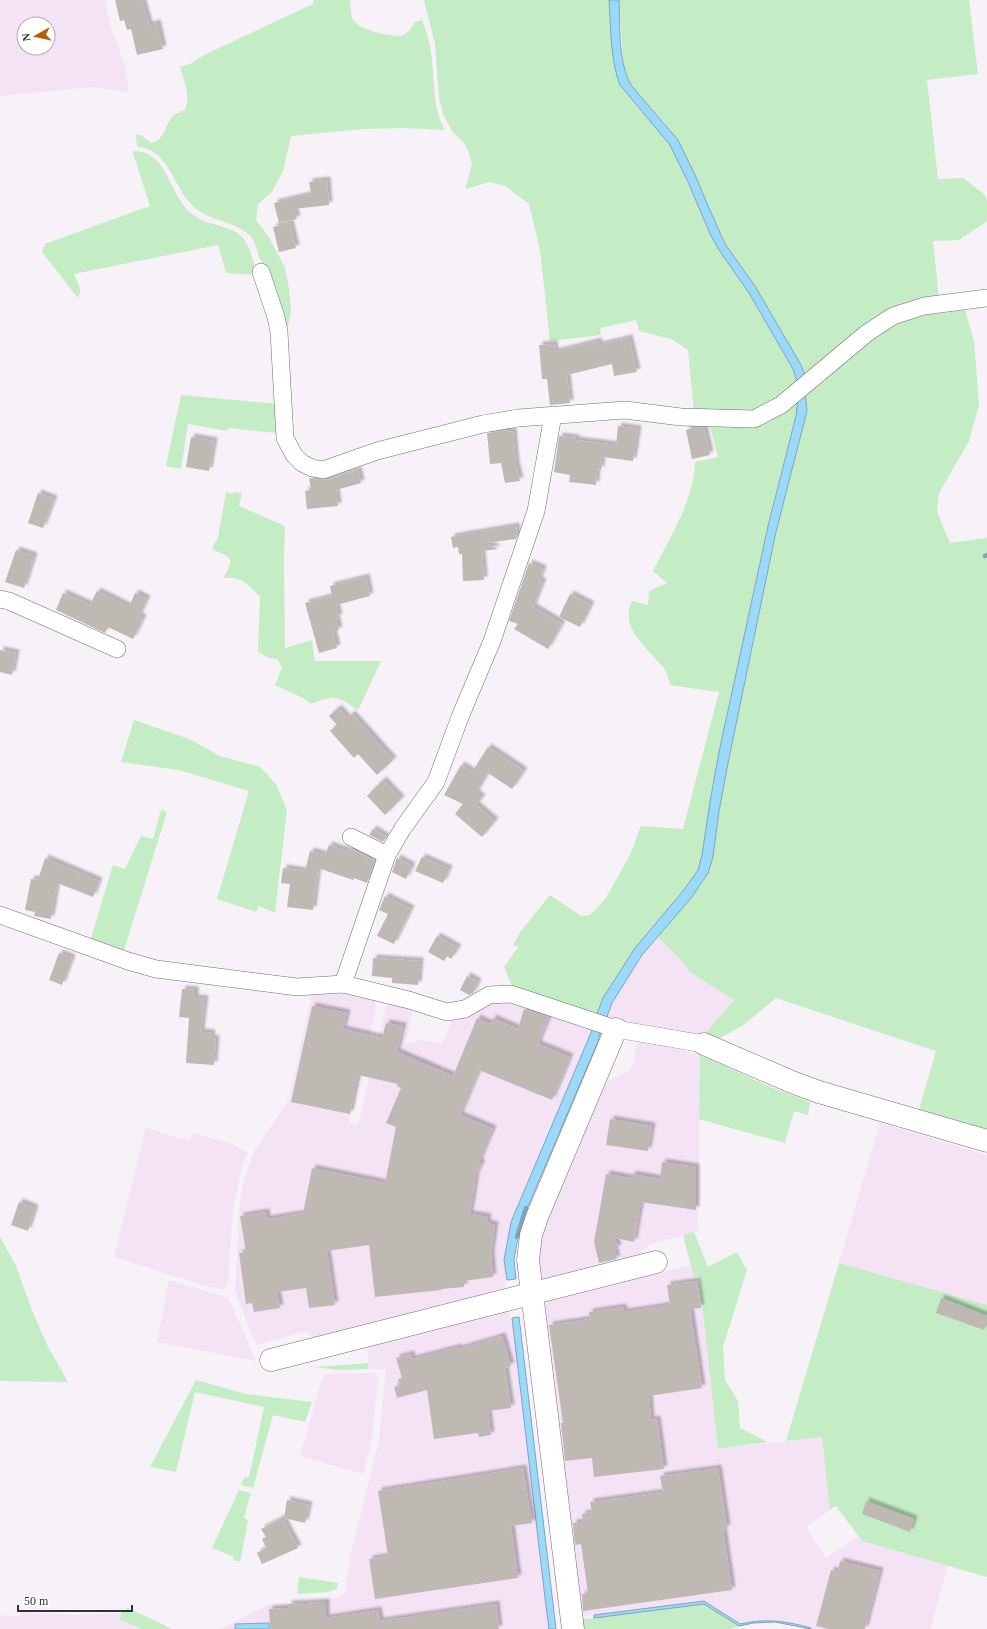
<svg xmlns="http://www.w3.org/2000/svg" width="987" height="1629" viewBox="0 0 987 1629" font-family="'Times New Roman',serif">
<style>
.industrial{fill:#f4e3f5;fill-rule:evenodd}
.green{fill:#c4ecc5}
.water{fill:#9cd8fa;stroke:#7ca6be}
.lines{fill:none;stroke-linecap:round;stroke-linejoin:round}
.stream{stroke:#7ca6be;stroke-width:4.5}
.building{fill:#bfb9b3;filter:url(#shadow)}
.street-casing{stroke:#716d72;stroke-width:18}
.secondary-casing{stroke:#716d72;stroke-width:23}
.street{stroke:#fff;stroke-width:17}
.secondary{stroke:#fff;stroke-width:22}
</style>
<defs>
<filter id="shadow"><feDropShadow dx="3.5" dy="-3.5" stdDeviation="1" flood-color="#0004"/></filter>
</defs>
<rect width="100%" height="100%" fill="#f7f1f8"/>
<g class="industrial">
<path d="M0,0H105L110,25L125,66L129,92L92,87L0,96ZM24,24H48V48H24Z"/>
<path d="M658,937L682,961L690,972L735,1000L704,1035L654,1030L607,1017L612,1003L642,955Z"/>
<path d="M343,989L374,1000L375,1003L376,1009L349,1122L358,1125L386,1007L389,1002L414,1005L405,1044L420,1040L442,1044L453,1017L506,999L593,1028L511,1222L504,1260L507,1280L505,1281L506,1290L316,1340L306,1331L256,1345L235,1291L240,1201L244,1180L254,1151L289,1100L312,993Z"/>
<path d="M642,1039L700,1055L698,1231L648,1245L640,1256L545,1281L536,1275L540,1235L603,1087L613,1078L628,1072L635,1062V1045Z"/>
<path d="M880,1123L987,1155V1305L839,1263Z"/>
<path d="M146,1128L190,1141L193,1133L231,1144L248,1152L242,1166L233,1210L228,1283L224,1289H218L203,1285L114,1257Z"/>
<path d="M691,1265L694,1277L699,1276L718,1449L822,1437L830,1510L806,1527L826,1558L858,1537L862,1541L948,1566L930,1629H811V1628L805,1626L773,1620L753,1621L740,1624L704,1601L577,1617L540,1311L547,1302Z"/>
<path d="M169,1280L228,1298L256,1360L255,1361L157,1342Z"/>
<path d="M509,1310L510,1318H512L549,1629H220L270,1604L322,1601L341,1597L345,1593L351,1552L379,1441L386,1369H367L369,1363L367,1348Z"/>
<path d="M375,1373L378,1376L372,1439L363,1474L300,1456L322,1379L325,1374Z"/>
<path d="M21,1612L79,1615L121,1613L120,1620L142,1629H0V1615L21,1617Z"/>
</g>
<g class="green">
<path d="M313,0H350C351,6 350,16 354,21C359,29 394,39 403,35C409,33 412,27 415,22L422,20C425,29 429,38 430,47C436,77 430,102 445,130L406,128L362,129L291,136L283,171L272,192L258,204L256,220L269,237L285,268L289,289L291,312L284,343L279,311L253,239C236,219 209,223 192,205C173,186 168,148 137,147L136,135H141L151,143C165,141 165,123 173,116C176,113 181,112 185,110C191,96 184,81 180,67L190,64L206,54L313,4Z"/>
<path d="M424,0H609L614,63L620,85L670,145L719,250L749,293L793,369L797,382L761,410L694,412L688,350L671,339L639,331L636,320L600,328L601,335L550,341L540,250L529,204L505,186L490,182L465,189L472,165L469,153L464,143L452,131L443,114L439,97L435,44Z"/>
<path d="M619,0H969L978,74L927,80L938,179L963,178L984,194L987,200V221L959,240L933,241L939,299L806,376L755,286L725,244L706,201L696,177L668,127L631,85L626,77L623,61Z"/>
<path d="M134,151C165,151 168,187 185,207C191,215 203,222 213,224C222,227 234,229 241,236C249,243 254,265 258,275L226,273L218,245L74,274C77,283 83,288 78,298L42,252L45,244L53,241L150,206L133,153Z"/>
<path d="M965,310L974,341L979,405L969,441L939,493L937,512L950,543L987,538V1134L918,1113L936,1051L776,998L742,1026L716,1040L704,1035L734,1000L690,972L682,961L658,937L700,886L708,873L713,857L719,811L728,763L775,536L807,411L805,390L886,327L924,315Z"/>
<path d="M181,395L279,404V427L276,433L228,428L227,431L188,424L181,469L166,466Z"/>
<path d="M798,398L796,416L768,526L719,752L710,802L702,855L698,870L683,891L635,948L603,998L597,1014L512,986L504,967L518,947L513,945L521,931L550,895L581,916L590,915L606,898L630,855L641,826L683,829L719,692L670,685C669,680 667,674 665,670C650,649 618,629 632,601L648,605L649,591L667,583L653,571C670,537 694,501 695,462L718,457L710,426L753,428Z"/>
<path d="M226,492L232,494L235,492L242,493L239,506L285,526L284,559L285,648L312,640L315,661H381L358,710C336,696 336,694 311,704L303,698L275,685L282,667L277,659L269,658L258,652L260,597C248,584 242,576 223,578C236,557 231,558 212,549L218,537Z"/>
<path d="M134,720L189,739L220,756L260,767L276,784L287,810L275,913L259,906L256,912L217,899L249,791L179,770L121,762Z"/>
<path d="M161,810L167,812L123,953L90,941L113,865L125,869L141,836L153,839Z"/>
<path d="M700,1055L773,1088L810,1102L808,1115L794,1111L785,1143L699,1119Z"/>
<path d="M694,1232L708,1267L737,1252L747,1270L723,1347L725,1380L738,1401L740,1428L768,1442L718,1449L699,1276L694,1277L683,1235Z"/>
<path d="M0,1237L16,1266L32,1310L48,1347L68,1382L0,1381Z"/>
<path d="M839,1263L987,1305V1577L862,1541L836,1506L830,1510L822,1437L786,1441Z"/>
<path d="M369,1363L367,1369L338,1370L315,1367Z"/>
<path d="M196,1380L246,1394L312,1402L305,1422L273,1415L253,1488L241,1485L244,1478L249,1477L264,1407L195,1392L176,1472L150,1467Z"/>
<path d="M239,1490L251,1493L244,1517L248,1521L240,1562L233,1560L234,1557L212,1548Z"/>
<path d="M299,1577L338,1583L337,1589L328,1592L297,1594Z"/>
<path d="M704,1604L739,1626L730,1629H579L577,1620Z"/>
<path d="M128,1608L172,1629H142L120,1620L121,1613Z"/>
</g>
<g class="water">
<path d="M609,0H619C620,26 618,62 631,85L678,140L696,177L706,201L725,244L755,286L801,365L805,375L797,382L793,369L749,293L719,250L711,236L688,182L670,145L620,85C610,59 611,28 609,0Z"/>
<path d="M805,392L807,411L775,536L728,763L719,811L713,857L708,873L692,897L642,955L612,1003L607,1017L597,1014L603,998L635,948L683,891L698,870L702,855L710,802L719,752L768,526L796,416L798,398Z"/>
<path d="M593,1028L601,1031L597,1044L520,1225L514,1260L516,1279L507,1280L504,1260L511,1222Z"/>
<path d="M519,1317L556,1629H549L546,1606L512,1318Z"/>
<path d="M704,1601L740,1624C767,1618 785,1621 811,1628V1629L775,1622L754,1623L739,1626L704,1604L594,1618V1615Z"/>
<path d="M269,1623V1629H235V1624Z"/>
</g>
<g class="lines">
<g class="stream">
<path d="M985,556L987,555"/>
<path d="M517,1237L526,1208"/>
</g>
</g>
<g class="building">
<path d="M115,0H142L149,25L157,23L163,49L137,55L131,29L127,30L124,20L120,21Z"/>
<path d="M327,180L329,205L294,209L297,219L279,223L274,203L311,194L309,182Z"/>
<path d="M290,223L296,248L279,252L273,227Z"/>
<path d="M629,338L637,372L614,376L612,364L567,375L570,403L550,405L547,379H542L539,345L554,344L555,352L598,341L599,345Z"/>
<path d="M618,426L638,429L633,461L602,457L601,470L597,469L596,485L569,482L570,475L554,472L559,436L576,438V440L616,445Z"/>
<path d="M696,427L704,428L710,455L692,459L686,430Z"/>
<path d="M509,430V432L513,431L516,465L520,481L505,483L501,463L490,464L487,433Z"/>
<path d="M191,437L214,441L209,471L186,467Z"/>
<path d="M358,470L361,483L336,490L338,506L307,509L305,491L311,490L309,478L326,480Z"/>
<path d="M38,493L54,499L43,528L28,523Z"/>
<path d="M516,526L517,536L516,539L485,543L498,549L482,551L484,580L463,581L462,554H459L458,547L453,548L451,537Z"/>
<path d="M16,550L34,556L24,588L5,582Z"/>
<path d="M529,563L543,569L539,580L543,582L533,607L562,624L548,649L514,629L518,624L509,621Z"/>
<path d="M366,577L370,596L336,605L339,617L336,618L339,630L333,632L337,648L319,653L305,603L332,596L330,586Z"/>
<path d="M97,591L129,607L135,593L147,599L139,616L143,618L133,639L108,627L105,633L56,610L63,593L90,605Z"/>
<path d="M570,594L591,605L580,627L559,617Z"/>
<path d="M0,650L16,653L12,675L0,672Z"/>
<path d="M338,708L347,718L352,714L393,760L377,775L358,754L354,758L330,731L337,725L329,716Z"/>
<path d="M488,747L524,771L512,789L488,773L476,793L482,798L476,805L495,821L482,837L455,814L463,804L444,795L461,765L472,772Z"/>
<path d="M383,780L401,799L385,815L367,796Z"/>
<path d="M373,829L386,837L383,842L369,835Z"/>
<path d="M329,845L349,852L350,849L375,860L367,883L354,878L353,880L318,868L313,910L287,907L290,884L281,883L283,868L305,871L310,851L325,855Z"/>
<path d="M422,857L449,869L443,883L415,871Z"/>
<path d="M45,858L99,881L93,897L57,883L51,919L34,916L35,912L25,910L31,879L38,880Z"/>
<path d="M397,858L412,866L406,879L392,872Z"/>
<path d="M385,896L411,909L394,944L377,936L388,914L379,910Z"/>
<path d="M437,936L458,948L451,959L447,956L444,961L428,952Z"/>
<path d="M59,953L72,958L62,985L49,980Z"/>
<path d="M373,958L420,961L418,985L392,983V978L372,976Z"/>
<path d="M467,976L478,982L473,993L469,995L460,990Z"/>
<path d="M182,989L195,990V998L205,999L201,1032L212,1033L211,1038L216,1039L214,1065L186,1063L189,1018L179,1017Z"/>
<path d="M312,1006L347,1013L343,1029L382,1038L386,1023L403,1026L397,1052L453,1076L477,1018L490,1024L493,1018L518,1029L524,1009L549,1017L538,1044L570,1057L552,1100L479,1070L460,1115L493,1129L479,1162L482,1163L476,1175L470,1214L488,1217L487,1223L495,1225L491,1254L493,1277L464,1281V1287L441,1289V1290L375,1297L369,1245L327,1251L335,1305L309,1308L306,1288L277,1292L280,1308L254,1312L252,1303L246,1304L239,1253L246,1252L240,1216L266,1212L267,1219L303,1213L312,1168L385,1183L396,1127L386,1123L401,1088L397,1086L398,1084L358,1075L350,1114L291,1102Z"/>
<path d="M610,1119L652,1126L648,1151L606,1145Z"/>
<path d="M662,1162L696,1167V1210L641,1202L634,1242L615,1238L618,1248L614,1249L617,1259L599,1263L594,1242L606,1174L631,1178L632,1174L660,1179Z"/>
<path d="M19,1202L35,1208L28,1231L11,1225Z"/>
<path d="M697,1281L701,1308L690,1309L702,1388L649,1396L651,1420L657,1419L664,1469L594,1477L592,1458L565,1461L561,1423H563L549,1325L590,1319L589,1312L623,1307L624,1312L670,1305L667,1285Z"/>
<path d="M941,1298L987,1316V1321L984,1330L936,1313Z"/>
<path d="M502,1336L511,1366L505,1368L511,1408L488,1411L491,1435L479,1437L478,1433L434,1439L427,1390L397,1398L394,1387L400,1385L398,1379L402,1378L396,1358L411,1354L412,1359L458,1347V1349Z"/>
<path d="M523,1468L532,1523L511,1526L518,1578L375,1599L369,1559L388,1556L378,1491Z"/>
<path d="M718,1468L727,1528L723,1529L732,1590L583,1611L582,1594L588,1593L581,1544L575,1545L573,1523L583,1522L582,1514L592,1512L590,1502L663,1492L660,1476Z"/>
<path d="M287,1500L309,1505L305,1523L284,1518Z"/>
<path d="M866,1501L914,1519L910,1532L862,1514Z"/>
<path d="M282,1518L298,1548L262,1564L257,1553L266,1548L262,1539L266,1537L261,1529Z"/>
<path d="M840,1561L880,1571L865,1629H829L816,1626L831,1570L838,1571Z"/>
<path d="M326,1602V1618L378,1610L380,1621L496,1604L499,1629H270L269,1609L289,1608L288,1604Z"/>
</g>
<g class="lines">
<defs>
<g id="street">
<path d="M261,272L276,317L279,332L285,438L294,455L302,463L312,468L323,470L377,451L483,424L518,418L625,410L681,417L754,419L781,405L867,333L893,316L924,306L987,298"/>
<path d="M0,599L9,601L117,649"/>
<path d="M351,837L387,855"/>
<path d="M0,915L128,961L156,969L297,987L343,984L409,1000L447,1012L465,1009L489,995L511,994L616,1029L704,1044"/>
<path d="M343,984L387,855L403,828L436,782L460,717L492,641L536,511L553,415"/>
</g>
<g id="secondary">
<path d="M704,1044L792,1082L819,1092L987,1141"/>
<path d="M271,1360L656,1262"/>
<path d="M573,1629L528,1260L531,1235L537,1217L616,1029"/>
</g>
</defs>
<use href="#street" class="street-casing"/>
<use href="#secondary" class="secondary-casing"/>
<use href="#street" class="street"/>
<use href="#secondary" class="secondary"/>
</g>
<g transform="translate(36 36) rotate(262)"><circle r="19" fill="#ffffff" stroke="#adacad"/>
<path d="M0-3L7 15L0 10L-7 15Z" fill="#b95d03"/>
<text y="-6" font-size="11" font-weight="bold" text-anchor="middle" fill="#323032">N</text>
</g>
<path d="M18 1605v6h114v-6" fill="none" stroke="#323032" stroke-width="2"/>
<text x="24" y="1605" font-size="12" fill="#323032" stroke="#ffffff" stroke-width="3" paint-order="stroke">50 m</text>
</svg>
